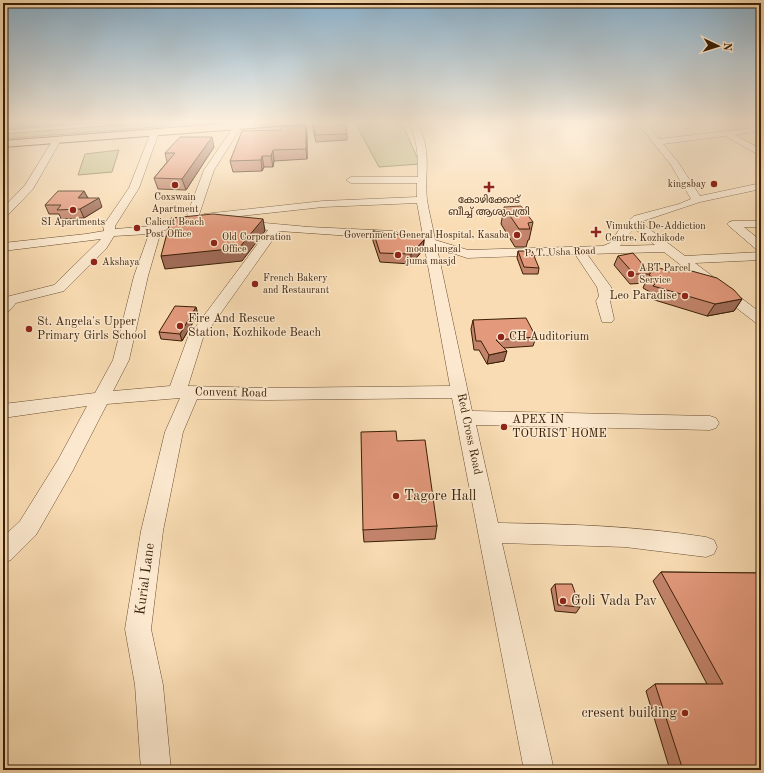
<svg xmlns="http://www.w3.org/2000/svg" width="764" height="773" viewBox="0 0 764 773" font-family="'Old Standard TT','Noto Sans Malayalam',serif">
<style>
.green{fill:#c3bf89;stroke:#7e6f48}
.water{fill:#a0b9b5;stroke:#777b6f}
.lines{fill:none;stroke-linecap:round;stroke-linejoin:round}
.minor-casing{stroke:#694e31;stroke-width:1}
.major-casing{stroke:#391f06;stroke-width:2}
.minor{fill:#fbe8ce;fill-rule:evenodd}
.major{fill:#f9dcb3;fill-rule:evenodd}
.wall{fill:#c3846b;stroke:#391f06}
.shaded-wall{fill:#9f6b57;stroke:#391f06}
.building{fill:#e3997c;stroke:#391f06}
.poi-dot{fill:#8f2418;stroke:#fbe8ce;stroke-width:1.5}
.labels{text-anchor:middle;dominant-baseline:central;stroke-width:3;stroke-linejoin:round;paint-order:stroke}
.far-poi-label{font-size:10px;fill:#391f06;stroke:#fbe8ce;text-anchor:start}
.far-street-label{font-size:10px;fill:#391f06;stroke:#fbe8ce}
.poi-label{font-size:12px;fill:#391f06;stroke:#fbe8ce;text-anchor:start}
.street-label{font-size:12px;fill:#391f06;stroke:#fbe8ce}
.near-poi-label{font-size:14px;fill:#391f06;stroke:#fbe8ce;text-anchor:start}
.near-street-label{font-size:14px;fill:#391f06;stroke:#fbe8ce}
</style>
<rect width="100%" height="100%" fill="#f9dcb3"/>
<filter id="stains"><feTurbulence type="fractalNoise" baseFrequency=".005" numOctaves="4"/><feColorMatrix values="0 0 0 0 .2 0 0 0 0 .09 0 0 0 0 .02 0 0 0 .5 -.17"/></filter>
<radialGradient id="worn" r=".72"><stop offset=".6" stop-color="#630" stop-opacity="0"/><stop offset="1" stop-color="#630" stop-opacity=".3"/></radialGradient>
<g class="green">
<path d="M167,121H230L3,139V134Z"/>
<path d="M354,121H401L420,164L379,167Z"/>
<path d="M119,150L112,172L78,175L85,154Z"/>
</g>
<path class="water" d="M3,121H116L3,130Z"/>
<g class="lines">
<defs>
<g id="minor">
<path d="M234,121H242V126L214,170L199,215L197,217H189L187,215L204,170L234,126Z"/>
<path d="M408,121H416C433,151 424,170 427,200C429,213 433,227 435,240L468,250L603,246L610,243L619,230L634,216L679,204L691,199L671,165L636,121H645L659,139L761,127V131L735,135L761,149V156L725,136L663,144L678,162L700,196L761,183V189L700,202L640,222L685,256L761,252V260L695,263L761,313V325L756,323L664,252L587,254L611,287L613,296L610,301L614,319L612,322H602L596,301L599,296L597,287L575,254L467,258L437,248L472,411L710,416L716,418L719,423L716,428L710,430L476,425L498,523C568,524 637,526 706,537L714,540L717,547L714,554L706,557L625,547L502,543L554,770H524L452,398L267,400L197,399L183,432L163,531L151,629L163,685L171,770H141L135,685L125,629L141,531L165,432L180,398L107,404L72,472L36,535L11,560L3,563V537L20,521L58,460L87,406L3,418V404L95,393L113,360L134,276L149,234L114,236L106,249L64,291L16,303L8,312L3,313V300L6,297L54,285L101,239L3,251V243L86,234L104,231L103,226L129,188L151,132L155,129L158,130L159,132L139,188L115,226V229L151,226L185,219L191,222L189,224L161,231L148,276L129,360L113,391L170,386L188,337L268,230L238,226L236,224L242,221L309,227L395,231L401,235L395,239L279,231L203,338L188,386L267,388L450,386L424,244L417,240L423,236L417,203L323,207L204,220L198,217L204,214L323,201L417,197V183H351L346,180L351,177H418C418,156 418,140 408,121ZM634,228L655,245L620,246Z"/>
<path d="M57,137L61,140L33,189L7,216L3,217V208L25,185L53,140Z"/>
<path d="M733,221H761V227H744L761,241V251L757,250L729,226L727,224L729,222Z"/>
</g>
<path id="major" d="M258,121H309L304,124L3,147V141Z"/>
</defs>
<use href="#minor" class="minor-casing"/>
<use href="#major" class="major-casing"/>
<use href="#minor" class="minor"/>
<use href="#major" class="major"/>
</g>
<g class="wall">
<path d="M312,121L347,134V140L316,142L313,128Z"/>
<path d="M306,126L307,136V159L274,161L273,167H264L262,171L233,172L230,161L281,130Z"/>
<path d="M214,147L186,190L158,189L154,178L167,162L165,153Z"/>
<path d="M84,191L88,198L102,207L84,218L61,219L59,214H49L45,205Z"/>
<path d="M504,207L533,222L529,240H528L526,247H515L501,224Z"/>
<path d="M373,231L424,240L423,250L411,264L380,262L373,241Z"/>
<path d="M518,251L539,268L538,274H523L517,258Z"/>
<path d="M618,256L651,273L742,299L734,311L707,316L648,298L650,292L643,288L645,283L630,284L614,265Z"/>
<path d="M198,314L182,341L161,339L159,332Z"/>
<path d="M473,320L536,337L533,346L504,348V361L487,364L479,350H474L471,329Z"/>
<path d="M397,441L437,526L435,539L364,542L363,530Z"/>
<path d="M661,572L761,573V770H670L646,691L655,684H707L653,581Z"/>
<path d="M555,584L580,607L576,613L555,611L551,589Z"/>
</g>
<g class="shaded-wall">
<path d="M306,126L307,136V159L306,149Z"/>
<path d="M212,137L214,147L186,190L182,179Z"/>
<path d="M273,150L274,161L273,167L271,156Z"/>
<path d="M262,156L264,167L262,171L261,160Z"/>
<path d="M84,191L88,199L78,198Z"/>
<path d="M99,198L102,207L84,218L80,209Z"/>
<path d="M263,219L265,231L242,261L165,269L161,256Z"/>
<path d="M424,240L423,250L411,264V254Z"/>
<path d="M742,299L734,311L707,316L715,304Z"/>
<path d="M196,307L198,314L182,341L180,334Z"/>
<path d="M507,351L504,361L487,364L489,355Z"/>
</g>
<g class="building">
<path d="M312,121H345L347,134L315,135Z"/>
<path d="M282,126H306V149L273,150L271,156H262L261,160L230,161L242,131L281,130Z"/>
<path d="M180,137H212L182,179L154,178L175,153H165Z"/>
<path d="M58,191H84L78,198H99L80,209L57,210L61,205H45Z"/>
<path d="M521,206L533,222L528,223L530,229H519L504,207Z"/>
<path d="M213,214L263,219L239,248L161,256L171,218Z"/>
<path d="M373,231L424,238V240L411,254L380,253Z"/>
<path d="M518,251H532L539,268L524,267Z"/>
<path d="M633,253L651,274H634L618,256Z"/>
<path d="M656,266L669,272L677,267L717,278L734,290L742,299L715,304L653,286L658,281L649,275Z"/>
<path d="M175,306L196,307L180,334L159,332Z"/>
<path d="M526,318L536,337L496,340L507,351L489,355L481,341H476L473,320Z"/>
<path d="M396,431L397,441L425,440L437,526L363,530L361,432Z"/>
<path d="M661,572L761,573V770H683L655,684H723Z"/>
<path d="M555,584H572L580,607L558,605Z"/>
</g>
<linearGradient id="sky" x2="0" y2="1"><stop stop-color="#8bb6d4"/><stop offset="0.53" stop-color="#fcefdd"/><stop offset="1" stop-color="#fcefdd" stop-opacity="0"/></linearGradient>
<rect width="764" height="230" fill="url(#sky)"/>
<g class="poi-dot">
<circle cx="714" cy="184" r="4"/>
<circle cx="175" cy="185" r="4"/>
<path d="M487 181h4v4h4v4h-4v4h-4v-4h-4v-4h4z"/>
<circle cx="73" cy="210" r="4"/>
<circle cx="137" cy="228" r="4"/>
<path d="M594 226h4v4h4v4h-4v4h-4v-4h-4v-4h4z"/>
<circle cx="517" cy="235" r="4"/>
<circle cx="214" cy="243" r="4"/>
<circle cx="398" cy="255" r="4"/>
<circle cx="94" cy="262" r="4"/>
<circle cx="631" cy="274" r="4"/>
<circle cx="255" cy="284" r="4"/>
<circle cx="685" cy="296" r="4"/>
<circle cx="180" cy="326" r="4"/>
<circle cx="29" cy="329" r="4"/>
<circle cx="501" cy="337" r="4"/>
<circle cx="504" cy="427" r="4"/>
<circle cx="396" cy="496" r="4"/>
<circle cx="563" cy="601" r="4"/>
<circle cx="685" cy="713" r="4"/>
</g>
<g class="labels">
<g class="far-poi-label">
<text x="706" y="184" text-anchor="end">kingsbay</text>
<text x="175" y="197" text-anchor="middle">Coxswain<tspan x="175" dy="12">Apartment</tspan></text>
<text x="489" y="200" text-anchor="middle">കോഴിക്കോട്<tspan x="489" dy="12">ബീച്ച് ആശുപത്രി</tspan></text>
<text x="73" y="222" text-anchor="middle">SI Apartments</text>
<text x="145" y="222">Calicut Beach<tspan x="145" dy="12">Post Office</tspan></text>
<text x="605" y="226">Vimukthi De-Addiction<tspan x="605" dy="12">Centre, Kozhikode</tspan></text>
<text x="509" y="235" text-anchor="end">Government General Hospital, Kasaba</text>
<text x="222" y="237">Old Corporation<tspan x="222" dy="12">Office</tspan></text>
<text x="406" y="249">moonalungal<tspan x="406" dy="12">juma masjd</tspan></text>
<text x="102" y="262">Akshaya</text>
<text x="639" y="268">ABT Parcel<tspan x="639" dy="12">Service</tspan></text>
<text x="263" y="278">French Bakery<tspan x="263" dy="12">and Restaurant</tspan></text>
</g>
<g class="far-street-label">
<text transform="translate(560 252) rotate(-2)">P. T. Usha Road</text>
</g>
<g class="poi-label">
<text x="677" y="296" text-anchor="end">Leo Paradise</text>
<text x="188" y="319">Fire And Rescue<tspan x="188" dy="14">Station, Kozhikode Beach</tspan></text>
<text x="37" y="322">St. Angela's Upper<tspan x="37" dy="14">Primary Girls School</tspan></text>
<text x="509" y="337">CH Auditorium</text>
<text x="512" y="420">APEX IN<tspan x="512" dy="14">TOURIST HOME</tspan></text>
</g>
<g class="street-label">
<text transform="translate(231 393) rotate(1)">Convent Road</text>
<text transform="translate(469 434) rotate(78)">Red Cross Road</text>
</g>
<g class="near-poi-label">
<text x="404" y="496">Tagore Hall</text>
<text x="571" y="601">Goli Vada Pav</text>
<text x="677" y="713" text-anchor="end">cresent building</text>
</g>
<g class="near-street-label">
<text transform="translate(145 579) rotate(-82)">Kurial Lane</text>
</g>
</g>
<rect width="764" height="773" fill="none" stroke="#f9dcb3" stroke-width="16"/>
<rect x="4" y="4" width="756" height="765" fill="none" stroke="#391f06" stroke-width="2"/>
<rect x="8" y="8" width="748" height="757" fill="none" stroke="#391f06"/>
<g transform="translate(718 46) rotate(94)" stroke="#fbe8ce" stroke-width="3" paint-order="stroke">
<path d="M0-3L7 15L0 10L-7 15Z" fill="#391f06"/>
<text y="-6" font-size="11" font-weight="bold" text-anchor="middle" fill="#391f06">N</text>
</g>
<rect width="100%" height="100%" filter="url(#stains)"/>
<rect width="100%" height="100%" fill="url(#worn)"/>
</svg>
